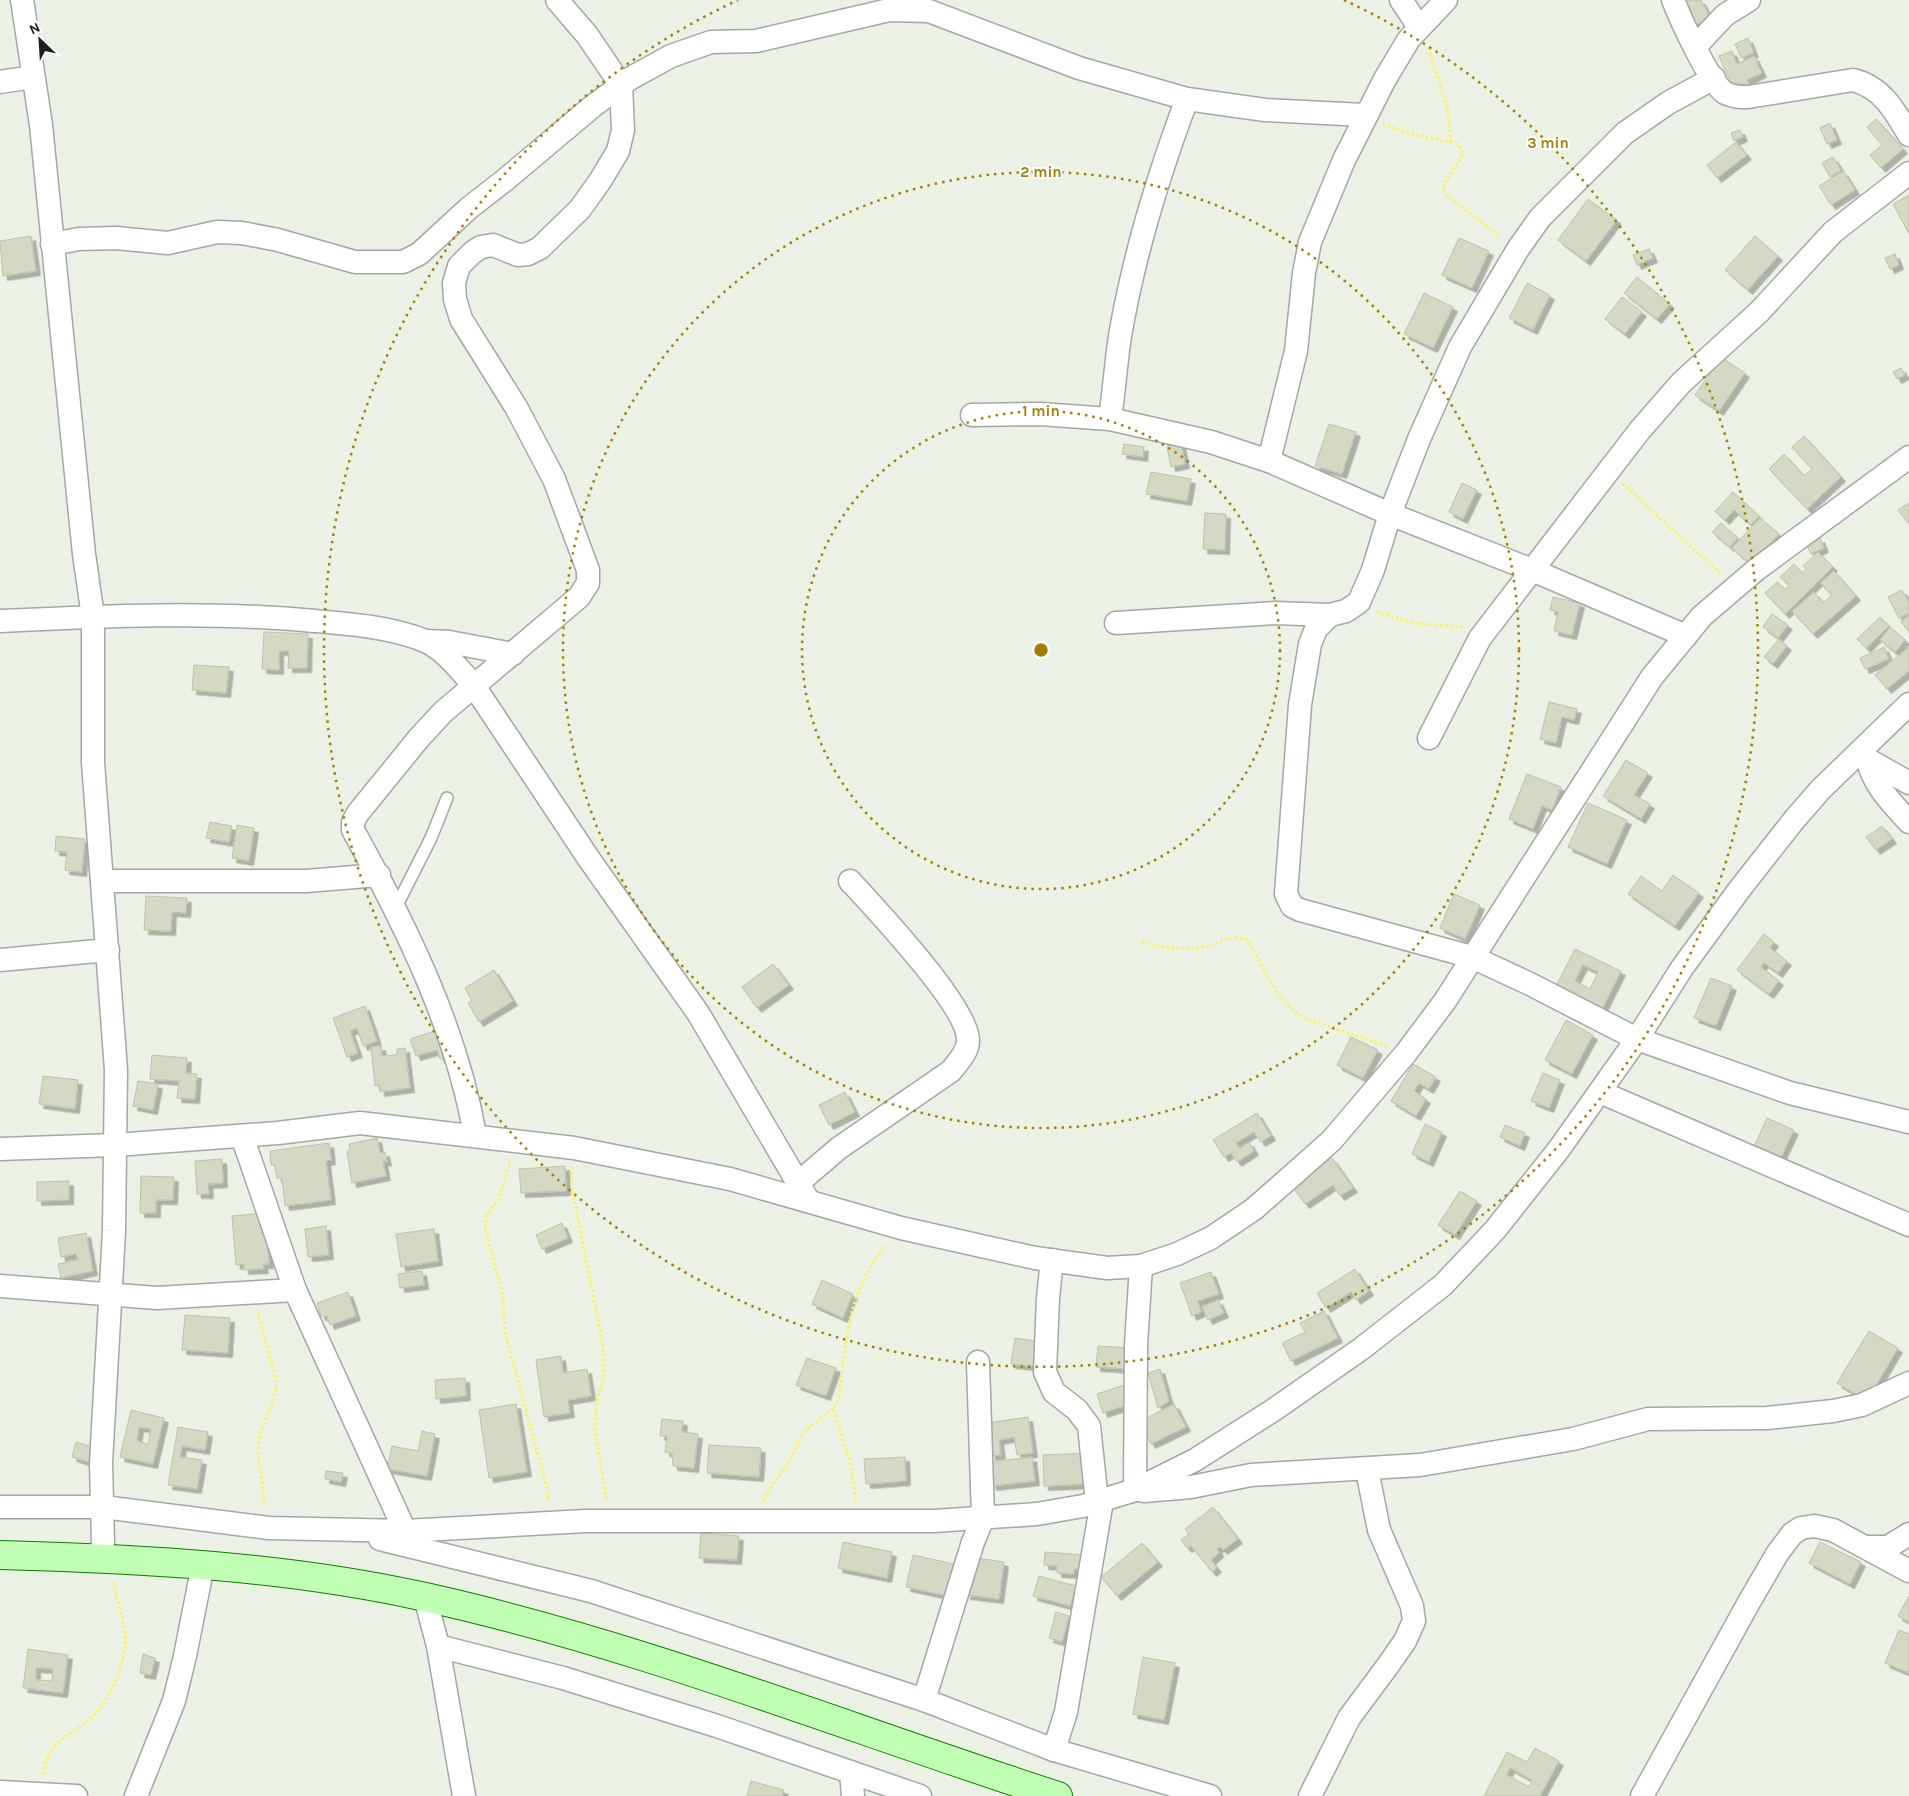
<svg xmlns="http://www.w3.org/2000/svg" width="1909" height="1796" viewBox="0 0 1909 1796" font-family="Karla,sans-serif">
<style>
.building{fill:#d4d8c4;stroke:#bdc4a5;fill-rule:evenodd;filter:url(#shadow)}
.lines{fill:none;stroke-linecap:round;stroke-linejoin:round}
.lane-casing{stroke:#a6a6a6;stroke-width:14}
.street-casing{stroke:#a6a6a6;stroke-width:25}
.secondary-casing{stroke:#0f7c00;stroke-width:30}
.path{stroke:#ffec67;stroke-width:3;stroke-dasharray:2.5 2.5;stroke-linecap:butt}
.lane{stroke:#fff;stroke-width:11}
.street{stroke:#fff;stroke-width:22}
.secondary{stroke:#c1ffb4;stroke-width:28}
.ring{fill:none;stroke:#a28008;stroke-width:2.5;stroke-dasharray:2.5 5}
.centre{fill:#a28008;stroke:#fff;stroke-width:2.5}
.ring-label{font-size:15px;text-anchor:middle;font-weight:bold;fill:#a28008;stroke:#fff;stroke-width:4;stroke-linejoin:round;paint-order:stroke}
</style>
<defs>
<filter id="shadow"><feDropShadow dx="4.5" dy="4.5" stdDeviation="0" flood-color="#0004"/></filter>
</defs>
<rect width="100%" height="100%" fill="#ebf1e4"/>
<g class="building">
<path d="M1684,0H1701L1710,18L1695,25Z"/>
<path d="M1748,38L1754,53L1741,58L1735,44Z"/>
<path d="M1732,51L1737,64L1754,56L1762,73L1747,80L1751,88L1736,95L1719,56Z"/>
<path d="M1876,119L1903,149L1881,168L1870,155L1882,145L1867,127Z"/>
<path d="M1830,123L1837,140L1827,144L1820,128Z"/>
<path d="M1740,130L1743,137L1734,141L1731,133Z"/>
<path d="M1736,142L1747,155L1717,178L1707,165Z"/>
<path d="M1833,157L1841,170L1830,177L1822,163Z"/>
<path d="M1843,171L1855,190L1831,205L1819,186Z"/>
<path d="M1909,195V234L1893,204Z"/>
<path d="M1588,199L1617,220L1586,261L1558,240Z"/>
<path d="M31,236L36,271L3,276L0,241Z"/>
<path d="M1755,236L1778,256L1748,290L1725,270Z"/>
<path d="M1459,238L1489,251L1472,288L1442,275Z"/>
<path d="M1649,249L1653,258L1637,265L1633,255Z"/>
<path d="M1895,254L1899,265L1890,269L1885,258Z"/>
<path d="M1637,277L1670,304L1657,319L1624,293Z"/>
<path d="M1527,283L1550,295L1533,330L1509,318Z"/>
<path d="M1424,293L1453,307L1433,348L1404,334Z"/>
<path d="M1622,297L1642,312L1625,334L1605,319Z"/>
<path d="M1721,357L1745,373L1719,411L1695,395Z"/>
<path d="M1901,368L1905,375L1897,379L1893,372Z"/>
<path d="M1329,424L1356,432L1342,474L1315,466Z"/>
<path d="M1804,436L1841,477L1807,509L1769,469L1784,454L1804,476L1812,469L1792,447Z"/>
<path d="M1181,443L1185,464L1171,467L1167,446Z"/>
<path d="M1124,444L1144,447L1143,457L1122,454Z"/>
<path d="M1151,472L1191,479L1187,501L1146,494Z"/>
<path d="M1462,483L1477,490L1463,519L1449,512Z"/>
<path d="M1733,492L1759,516L1751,525L1734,510L1725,520L1715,511Z"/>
<path d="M1909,503V521L1907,522L1898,510Z"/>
<path d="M1205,513L1226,514L1225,550L1203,549Z"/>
<path d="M1760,518L1779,534L1751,565L1732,548Z"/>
<path d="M1721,523L1738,538L1730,547L1712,532Z"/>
<path d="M1820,538L1824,548L1811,554L1806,544Z"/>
<path d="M1818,552L1833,567L1785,614L1765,593L1777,582L1785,589L1789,585L1780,577L1794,564L1802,573L1806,569L1803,566Z"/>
<path d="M1834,571L1856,596L1813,634L1792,611L1814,592L1823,603L1832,595L1820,583Z"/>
<path d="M1902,590L1909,603V613L1899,618L1888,597Z"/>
<path d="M1553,597L1580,603L1572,635L1554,631L1558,612L1550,610Z"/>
<path d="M1772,614L1788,625L1778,638L1763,627Z"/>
<path d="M1909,615V632L1901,622Z"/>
<path d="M1880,617L1889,626L1866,648L1857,639Z"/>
<path d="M1890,627L1905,640L1895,652L1880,640Z"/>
<path d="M264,632L308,634L307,668H288L289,651H279V670L262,669Z"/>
<path d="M1779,639L1787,646L1773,664L1764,657Z"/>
<path d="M1884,647L1889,659L1865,669L1860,658Z"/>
<path d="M1909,647V671L1887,689L1875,675Z"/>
<path d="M194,665L229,667L226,693L192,690Z"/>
<path d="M1549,702L1577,709L1574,720L1562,717L1556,743L1540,739Z"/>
<path d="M1626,760L1648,773L1634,795L1650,804L1641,819L1603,796Z"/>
<path d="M1527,774L1561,787L1552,810L1542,806L1533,829L1509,819Z"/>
<path d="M1588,803L1627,820L1607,864L1568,847Z"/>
<path d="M210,822L232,826L229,842L206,838Z"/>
<path d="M237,825L254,828L249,861L232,858Z"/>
<path d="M1882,826L1892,839L1876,850L1866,837Z"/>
<path d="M56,836L85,839L82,872L65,870L67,852L55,851Z"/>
<path d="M1673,875L1699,893L1675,926L1628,894L1641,876L1662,891Z"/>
<path d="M1454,894L1480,905L1465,939L1440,928Z"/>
<path d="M146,896L187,898L186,913L172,912L171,931L144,930Z"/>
<path d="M1764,934L1774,942L1770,948L1787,961L1778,973L1764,963L1761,967L1779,981L1769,994L1737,970Z"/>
<path d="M1575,949L1621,971L1600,1013L1554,990ZM1583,965L1598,972L1590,989L1575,981Z"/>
<path d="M773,964L789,985L757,1008L742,987Z"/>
<path d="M494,970L513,1001L479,1022L468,1003L472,1001L465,988Z"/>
<path d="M1711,978L1732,986L1716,1026L1694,1018Z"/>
<path d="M365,1006L377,1041L363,1046L357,1028L350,1031L358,1053L347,1057L333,1018Z"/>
<path d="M1566,1020L1593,1035L1572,1074L1545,1060Z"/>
<path d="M444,1028L453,1055L440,1059L437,1050L416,1056L410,1039Z"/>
<path d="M1351,1037L1378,1050L1363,1078L1337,1065Z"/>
<path d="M381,1046L382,1056L397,1055V1049L405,1048L410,1088L380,1092V1085L375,1086L371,1047Z"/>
<path d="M152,1055L187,1058L186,1073L197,1074L195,1099L177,1098L179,1081L150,1079Z"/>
<path d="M1413,1064L1436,1077L1429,1089L1419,1083L1414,1091L1426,1099L1416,1116L1391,1101Z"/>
<path d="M1543,1073L1560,1080L1549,1108L1531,1101Z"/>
<path d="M43,1076L78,1080L75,1109L39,1104Z"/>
<path d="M138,1081L158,1084L153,1110L133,1106Z"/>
<path d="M845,1092L855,1112L829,1125L819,1105Z"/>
<path d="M1257,1113L1271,1136L1261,1142L1254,1132L1236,1143L1240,1148L1249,1142L1254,1151L1237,1162L1231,1153L1224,1157L1213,1140Z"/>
<path d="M1767,1118L1794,1130L1779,1161L1753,1149Z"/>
<path d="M1425,1124L1442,1132L1429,1162L1412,1154Z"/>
<path d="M1505,1125L1525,1133L1520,1146L1500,1137Z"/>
<path d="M377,1138L380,1153L385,1152L387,1162L383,1161L386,1176L352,1183L347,1151L350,1149L349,1144Z"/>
<path d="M329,1143L331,1160L326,1161L331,1200L285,1206L282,1178H277L275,1165H271L270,1151Z"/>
<path d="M1332,1158L1353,1188L1340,1196L1333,1185L1305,1204L1292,1186Z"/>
<path d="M222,1159L223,1183L208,1184L209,1194H197L195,1161Z"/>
<path d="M565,1166L566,1191L521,1193L519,1169Z"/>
<path d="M141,1176L174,1177L173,1200H156V1213H140Z"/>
<path d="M69,1181V1200L37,1201V1182Z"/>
<path d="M1460,1191L1477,1201L1455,1235L1438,1225Z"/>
<path d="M265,1213L269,1264H263L264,1269L244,1270V1264L236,1265L232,1216Z"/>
<path d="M562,1223L568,1238L542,1249L536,1235Z"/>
<path d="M326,1226L329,1255L308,1257L305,1229Z"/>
<path d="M434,1229L438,1261L401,1267L396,1234Z"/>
<path d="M86,1233L93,1271L61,1278L58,1264L78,1260L76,1254L61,1257L58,1238Z"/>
<path d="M1355,1269L1369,1291L1356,1300L1351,1292L1326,1308L1317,1293Z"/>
<path d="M422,1271L424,1285L400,1288L398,1274Z"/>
<path d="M1211,1272L1219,1294L1198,1301L1201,1312L1192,1316L1180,1283Z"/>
<path d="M822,1280L853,1294L843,1318L812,1304Z"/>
<path d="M348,1292L356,1316L330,1325L327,1316H321L317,1303Z"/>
<path d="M1218,1300L1224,1313L1208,1320L1202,1307Z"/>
<path d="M1324,1311L1338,1338L1291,1361L1282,1343L1305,1332L1300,1323Z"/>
<path d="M185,1315L230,1318L228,1353L182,1350Z"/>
<path d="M1869,1331L1898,1348L1867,1401L1837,1383Z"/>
<path d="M1015,1338L1044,1342L1040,1367L1011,1364Z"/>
<path d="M1098,1346L1130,1348L1129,1369L1096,1367Z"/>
<path d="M561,1356L563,1373L587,1369L591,1396L568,1400L570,1413L544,1417L536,1360Z"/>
<path d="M807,1358L836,1368L826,1396L796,1385Z"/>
<path d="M1160,1369L1169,1401L1158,1408L1148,1373Z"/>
<path d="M465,1378L466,1396L436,1399L435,1380Z"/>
<path d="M1127,1384L1133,1403L1103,1413L1097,1394Z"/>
<path d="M516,1404L527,1472L489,1478L479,1410Z"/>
<path d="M1174,1404L1186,1427L1151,1444L1139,1422Z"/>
<path d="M131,1410L164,1418L153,1464L120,1457ZM139,1427L151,1429L148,1444L137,1441Z"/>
<path d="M1028,1417L1033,1453L1017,1455L1014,1437L999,1440L1001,1455L991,1456L987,1423Z"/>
<path d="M662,1419L683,1421L682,1432L698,1434L694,1468L673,1466L672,1453L665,1452L667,1436H660Z"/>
<path d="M178,1427L208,1432L205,1450L182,1446L180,1457L202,1460L197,1489L168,1485Z"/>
<path d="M422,1431L435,1434L427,1476L387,1469L392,1446L418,1451Z"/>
<path d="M76,1442L100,1449L95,1464L72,1457Z"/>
<path d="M709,1445L761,1448L759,1477L707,1473Z"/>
<path d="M1090,1453L1091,1484L1044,1486L1043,1455Z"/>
<path d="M905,1457L906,1481L866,1484L864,1459Z"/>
<path d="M1032,1457L1035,1481L992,1486L989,1462Z"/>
<path d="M326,1471L343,1473L341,1482L325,1479Z"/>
<path d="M1213,1507L1238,1539L1223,1550L1220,1547L1217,1549L1220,1552L1211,1560L1217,1568L1212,1572L1191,1546L1187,1548L1181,1540L1189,1534L1185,1529Z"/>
<path d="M701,1533L739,1536L737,1560L699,1558Z"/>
<path d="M843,1542L892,1552L887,1578L838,1568Z"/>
<path d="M1820,1542L1861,1562L1850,1584L1809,1563Z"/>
<path d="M1142,1543L1158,1562L1117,1596L1101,1577Z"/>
<path d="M1045,1552L1086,1555L1085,1570L1074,1569V1574L1057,1573V1566L1044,1565Z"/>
<path d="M913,1555L954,1564L948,1596L906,1587Z"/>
<path d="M971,1557L1004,1562L999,1599L966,1595Z"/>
<path d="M1039,1576L1076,1586L1070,1606L1033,1596Z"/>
<path d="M1909,1596V1622L1898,1616Z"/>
<path d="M1056,1612L1069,1616L1062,1642L1049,1638Z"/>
<path d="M1899,1630L1909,1634V1673L1885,1663Z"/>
<path d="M28,1649L68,1655L63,1693L23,1688ZM36,1668L53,1669L52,1681L36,1680Z"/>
<path d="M143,1654L155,1658L151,1675L140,1673Z"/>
<path d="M1143,1657L1175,1663L1164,1720L1133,1714Z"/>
<path d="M1535,1748L1559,1761L1540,1796H1484L1507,1752L1527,1762ZM1510,1768L1532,1780L1529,1787L1507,1775Z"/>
<path d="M751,1781L784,1790L782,1796H747Z"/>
</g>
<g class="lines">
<defs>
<path id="lane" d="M396,907L431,838L447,798"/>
<g id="street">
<path d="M22,0L41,125L84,554L93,617V762L116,1070L114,1231L101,1463L103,1543L99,1558"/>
<path d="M1401,0L1419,27"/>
<path d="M1673,0C1681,20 1709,82 1725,93C1733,97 1740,97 1748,97L1853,80C1882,87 1895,111 1909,135"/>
<path d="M1695,47L1725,15L1749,0"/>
<path d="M1714,78L1668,103L1625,133L1540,218L1518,249L1460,347L1419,439L1390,514L1373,570L1359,602L1346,611L1330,615L1316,629L1310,644L1300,705L1286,894L1292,906L1300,910L1472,957L1530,984L1637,1039L1790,1093L1909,1122"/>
<path d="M0,82L33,77"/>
<path d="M52,244L79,239L116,238L168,243L217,232L242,233L278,240L355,262H403L419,254L469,208L505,180L593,106L631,78L671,56L711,42L756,41L889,10L929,11L1079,68L1187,99"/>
<path d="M972,415L1040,414L1110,419L1211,442L1269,461L1390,514L1532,570L1686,636"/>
<path d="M1110,419C1114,391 1116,363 1120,336C1134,254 1158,176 1187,99L1265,110L1364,115"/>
<path d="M1269,461L1296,351L1304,273L1310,242L1344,160L1385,79L1409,39L1446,0"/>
<path d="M0,621C105,616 210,611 315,621C351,624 389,627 423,640C443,648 460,670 474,686L589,859L698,1013L808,1200"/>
<path d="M1116,623L1275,613L1330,615"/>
<path d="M425,641L449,642L513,654"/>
<path d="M1429,738L1480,638L1640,430L1681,383L1759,312L1833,232L1909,173"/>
<path d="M1860,755L1909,783"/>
<path d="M1868,761C1874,786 1892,803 1909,822"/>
<path d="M102,881H306L379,875"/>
<path d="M0,960L108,950"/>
<path d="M1600,1092L1909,1225"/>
<path d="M475,1135C456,1027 406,926 353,830V822L358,813L419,738L443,712L579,597L588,583V570L554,479L516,407L461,319L455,299L454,283L459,266L472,253L481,247L493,245L518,255L528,254L540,248L580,209L600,181L618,151L623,130L621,85L587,35L557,0"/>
<path d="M242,1136L295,1290L405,1531"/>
<path d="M0,1149L115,1145L278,1133L360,1123L574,1148L730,1179L901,1228L1035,1258L1107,1268L1141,1266L1177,1254L1211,1238L1254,1209L1295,1173L1332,1140L1406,1053L1445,1001L1652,677L1702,616L1757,569L1909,457"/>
<path d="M798,1183L839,1148L951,1071C958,1062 968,1052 968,1041C970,1009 874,907 850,881"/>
<path d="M1052,1260L1048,1298L1045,1372L1054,1392L1077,1410L1089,1426L1097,1502"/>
<path d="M0,1286L157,1298L295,1290"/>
<path d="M1135,1490L1136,1345L1141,1266"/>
<path d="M1144,1491L1191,1487L1251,1475L1420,1465L1573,1439L1648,1419L1767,1418L1833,1411L1862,1405L1909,1383"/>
<path d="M0,1507H103L269,1528L405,1531L585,1521H934L1037,1514L1083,1506L1135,1490L1195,1460L1275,1409L1361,1349L1443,1285L1495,1230L1559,1149L1637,1039L1682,968L1739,890L1794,820L1821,789L1909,704"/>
<path d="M380,1539L591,1591L924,1700L1054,1750L1210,1796"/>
<path d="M1868,1547H1888L1909,1534"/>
<path d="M425,1597L438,1646L464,1796"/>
<path d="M438,1646L563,1678L717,1726L920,1796"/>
<path d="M924,1700L973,1542L983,1518L978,1362"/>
<path d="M1054,1750L1066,1712L1102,1501"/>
<path d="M851,1772L853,1796"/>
<path d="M0,1792L76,1796"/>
<path d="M136,1796L174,1701L185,1656L203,1565"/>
<path d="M1310,1796L1349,1718L1389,1664L1405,1641L1414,1621L1412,1606L1379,1530L1367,1470"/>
<path d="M1642,1796L1748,1604L1777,1554L1792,1534L1801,1528L1814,1526L1833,1530L1909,1571"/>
</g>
<path id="secondary" d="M0,1555C142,1559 286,1566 425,1597C641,1645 847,1728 1058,1796"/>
</defs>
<use href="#lane" class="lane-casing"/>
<use href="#street" class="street-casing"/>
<use href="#secondary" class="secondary-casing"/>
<g class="path">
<path d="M1428,48L1447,106L1451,142"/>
<path d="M1383,124L1408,133L1458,144L1463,154L1444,184L1445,194L1501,237"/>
<path d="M1623,484L1721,574"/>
<path d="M1377,612L1412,623L1464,627"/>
<path d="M1142,942C1161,947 1179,950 1199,948C1220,945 1225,933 1247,940C1267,970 1273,998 1304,1018L1387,1046"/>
<path d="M510,1160L502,1189L499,1199L487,1214L485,1227L503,1296L505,1333L547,1488L548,1502"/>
<path d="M572,1167V1188L603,1345L604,1375L596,1405L595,1431L607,1501"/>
<path d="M258,1312L277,1384L273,1401L260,1435L258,1451L265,1507"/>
<path d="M834,1410L851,1465L856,1501"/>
<path d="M763,1501C770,1487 780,1475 789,1462C795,1451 798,1440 806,1431C818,1416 831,1418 839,1398C847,1341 846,1292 886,1246"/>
<path d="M43,1774C49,1739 68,1739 91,1718C109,1702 122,1671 125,1647C128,1625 116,1603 114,1582"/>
</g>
<use href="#lane" class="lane"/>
<use href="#street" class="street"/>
<use href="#secondary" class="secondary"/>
</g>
<g class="ring">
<circle cx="1041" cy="650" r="239"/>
<circle cx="1041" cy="650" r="478"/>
<path d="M1344 0A717 717 0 1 1 738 0"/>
</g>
<circle cx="1041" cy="650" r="8" class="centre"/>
<g class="ring-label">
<text x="1548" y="148">3 min</text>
<text x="1041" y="177">2 min</text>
<text x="1041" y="416">1 min</text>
</g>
<g transform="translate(40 40) rotate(335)" stroke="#ffffff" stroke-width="4" paint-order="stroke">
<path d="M0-4L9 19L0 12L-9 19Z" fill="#1f1f1f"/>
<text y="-8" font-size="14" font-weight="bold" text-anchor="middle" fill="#1f1f1f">N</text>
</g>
</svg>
